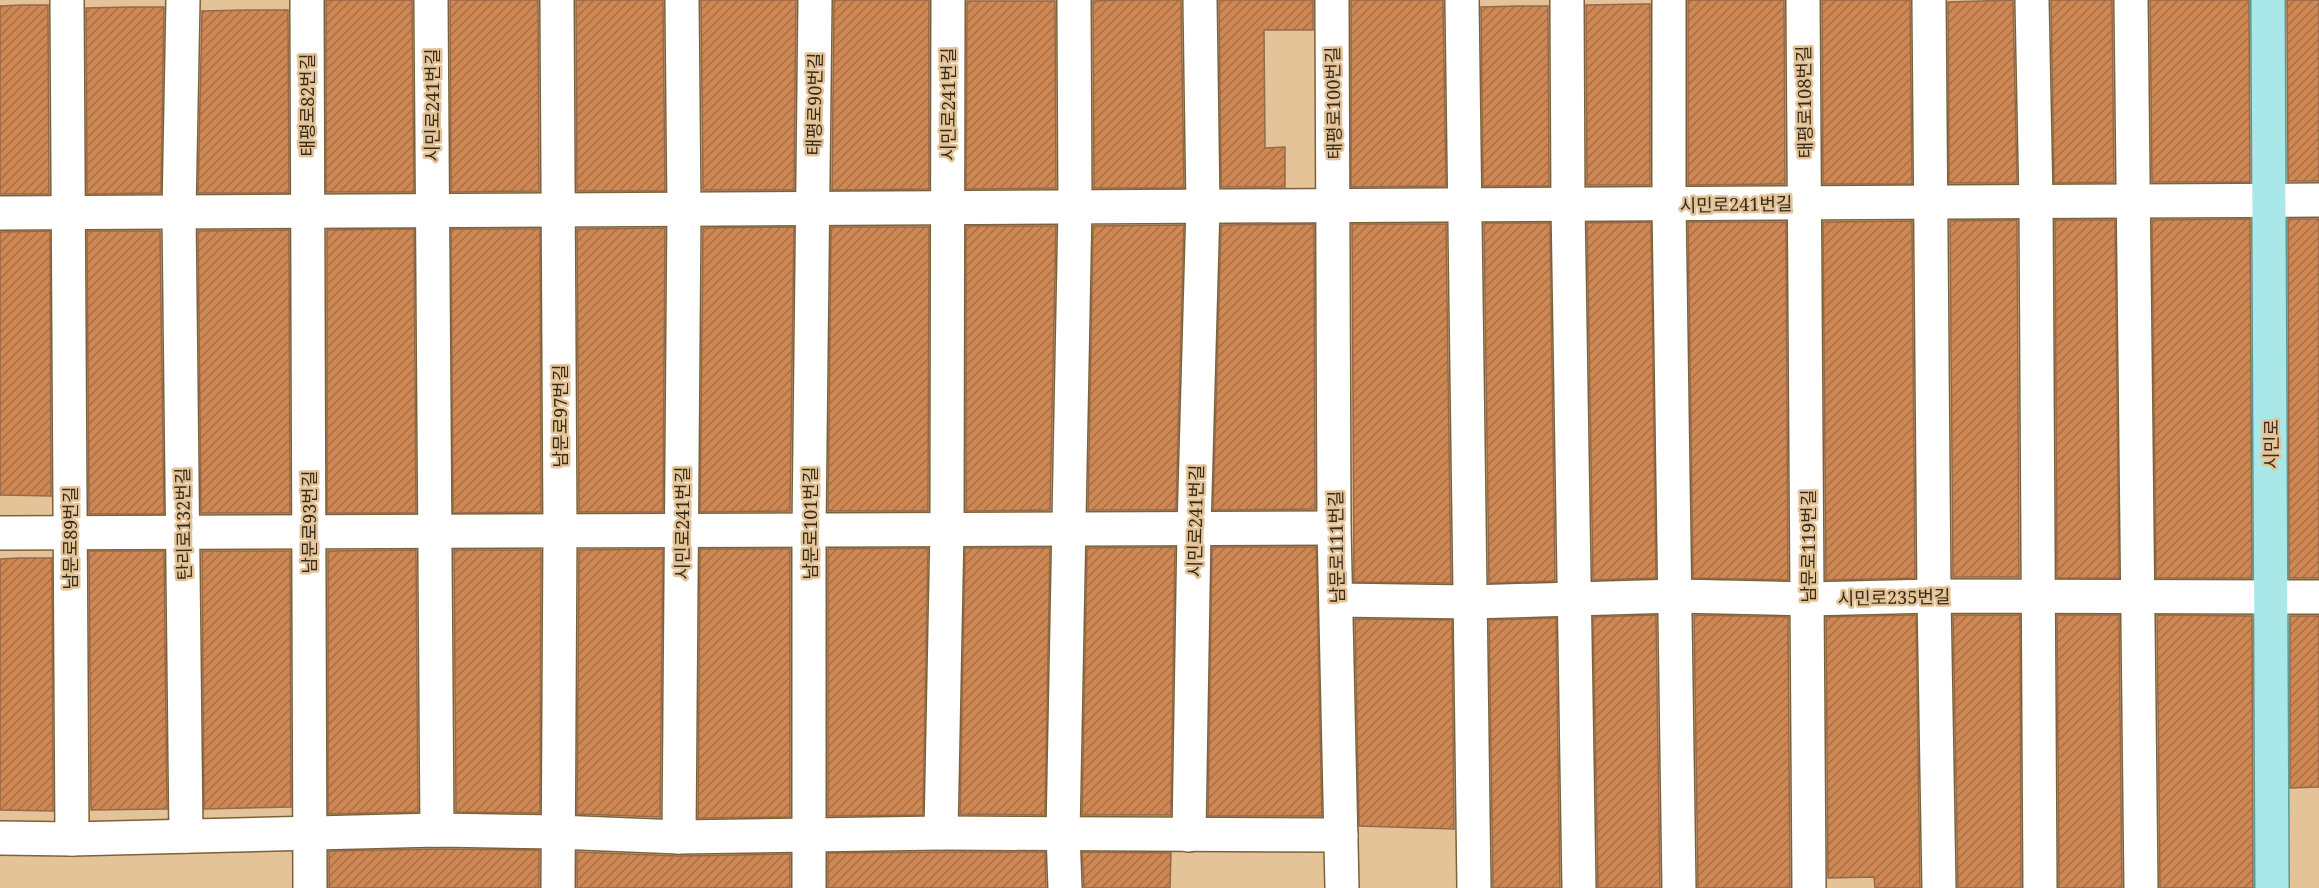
<svg xmlns="http://www.w3.org/2000/svg" width="2319" height="888" viewBox="0 0 2319 888" font-family="'Noto Serif','Noto Sans KR',serif">
<style>
.building{fill:url(#building-hatch);stroke:#946a4d;stroke-width:1.5}
.lines{fill:none;stroke-linecap:round;stroke-linejoin:round}
.minor-casing{stroke:#7e6138;stroke-width:36}
.major-casing{stroke:#5b9a95;stroke-width:36}
.minor{stroke:#fff;stroke-width:33}
.major{stroke:#a9e7e8;stroke-width:33}
.labels{text-anchor:middle;dominant-baseline:central;stroke-width:5;stroke-linejoin:round;paint-order:stroke}
.street-label{font-size:18px;fill:#362a18;stroke:#e3c397}
</style>
<defs>
<pattern id="building-hatch" width="6" height="6" patternUnits="userSpaceOnUse" patternTransform="scale(1.5)"><rect width="6" height="6" fill="#cf8753"/><path d="M-1 1l2-2M0 6l6-6M5 7l2-2" fill="none" stroke="#a96f44"/></pattern>
</defs>
<rect width="100%" height="100%" fill="#e3c397"/>
<g class="building">
<path d="M326,0H412L414,192H326Z"/>
<path d="M450,0H538L539,191L451,192Z"/>
<path d="M576,0H663L665,191H577Z"/>
<path d="M701,0H796L794,190H703Z"/>
<path d="M834,0H929V189L832,190Z"/>
<path d="M1121,0H1181L1184,188H1094L1093,1Z"/>
<path d="M1219,0H1313V30H1264L1265,148L1285,147V187H1221Z"/>
<path d="M1351,0H1443L1446,186L1351,187Z"/>
<path d="M1688,0H1784L1785,184L1688,185Z"/>
<path d="M1822,0H1910L1912,184H1823Z"/>
<path d="M2013,0L2017,183H1949L1948,2Z"/>
<path d="M2051,0H2112L2114,182L2054,183Z"/>
<path d="M2150,0H2249L2250,182H2152Z"/>
<path d="M2287,0H2319V181H2288Z"/>
<path d="M967,1H1055L1056,188L966,189Z"/>
<path d="M1644,4H1650V185H1587L1586,5Z"/>
<path d="M21,5H48L49,194H0V6Z"/>
<path d="M1519,6H1548L1549,186H1483L1481,7Z"/>
<path d="M130,7H164L161,193L87,194L86,8Z"/>
<path d="M246,10H288L289,193H198L202,11Z"/>
<path d="M2250,219L2252,578H2156L2152,220Z"/>
<path d="M2288,219H2319V578H2289Z"/>
<path d="M2017,220L2019,577H1953L1950,221Z"/>
<path d="M2055,220H2115L2119,578H2057Z"/>
<path d="M1912,221L1915,578L1826,580L1823,222Z"/>
<path d="M1651,222L1656,578L1593,580L1587,223Z"/>
<path d="M1688,222H1786L1788,580L1693,578Z"/>
<path d="M1484,223H1550L1555,581L1489,583Z"/>
<path d="M1314,224L1315,509L1213,510L1221,225Z"/>
<path d="M1352,224H1446L1451,583L1354,582Z"/>
<path d="M1184,225L1176,510H1088L1093,226Z"/>
<path d="M966,226H1056L1050,510L966,511Z"/>
<path d="M794,227L790,511L700,512L703,228Z"/>
<path d="M831,227H929L928,511H828Z"/>
<path d="M665,228L663,512H579L577,229Z"/>
<path d="M414,229L416,513H327V230Z"/>
<path d="M451,229H540L541,512L453,513Z"/>
<path d="M289,230L290,513H201L198,231Z"/>
<path d="M50,231L51,496L0,495V232Z"/>
<path d="M87,231H160L164,514H89Z"/>
<path d="M1175,547L1171,815H1082L1087,548Z"/>
<path d="M1212,547H1316L1322,816H1208Z"/>
<path d="M928,548L923,815L828,816V549Z"/>
<path d="M965,548H1050L1045,815L960,814Z"/>
<path d="M663,549L660,817L577,814L579,550Z"/>
<path d="M700,549H790V817L698,818Z"/>
<path d="M416,550L418,812L328,814V551Z"/>
<path d="M454,550H541L540,813L456,812Z"/>
<path d="M89,551H164L167,809L91,810Z"/>
<path d="M202,551H290L291,807L204,809Z"/>
<path d="M19,558H52L53,811L0,810V559Z"/>
<path d="M1656,615L1660,888H1598L1593,617Z"/>
<path d="M1694,615L1788,617L1790,888H1698Z"/>
<path d="M1916,615L1920,888H1875L1874,877L1828,878L1826,617Z"/>
<path d="M1953,615H2020L2021,888H1958Z"/>
<path d="M2057,615H2119L2122,888H2059Z"/>
<path d="M2157,615L2252,616L2253,888H2160Z"/>
<path d="M2290,616H2319V787L2290,788Z"/>
<path d="M1556,618L1560,888H1493L1489,620Z"/>
<path d="M1355,619L1452,620L1454,829L1359,826Z"/>
<path d="M437,849L539,850V888H329V851Z"/>
<path d="M577,852L679,856L790,854V888H577Z"/>
<path d="M941,852H1045L1046,888H828V853Z"/>
<path d="M1082,852L1171,853L1170,888H1084Z"/>
</g>
<g class="lines">
<defs>
<g id="minor">
<path d="M67,0L72,839"/>
<path d="M183,0L179,212L186,836"/>
<path d="M307,0L310,888"/>
<path d="M431,0L437,830"/>
<path d="M557,0L560,530L558,888"/>
<path d="M1332,0L1334,528L1342,888"/>
<path d="M1462,0L1474,888"/>
<path d="M1567,0L1568,205L1579,888"/>
<path d="M1669,0V204L1679,888"/>
<path d="M1803,0L1809,888"/>
<path d="M1929,0L1934,596L1939,888"/>
<path d="M2032,0L2036,202L2040,888"/>
<path d="M2131,0L2141,888"/>
<path d="M0,213L2319,200"/>
<path d="M0,533L1334,528"/>
<path d="M1337,600L1470,602L1676,596L1808,599L1934,596L2319,597"/>
<path d="M941,833L947,529L948,0"/>
<path d="M1189,835L1194,529L1203,206L1200,0"/>
<path d="M679,837L684,209L682,0"/>
<path d="M0,838L72,839L437,830L557,832L679,837L941,833L1341,835"/>
<path d="M809,888V530L815,0"/>
<path d="M1065,888L1063,834L1075,207L1074,0"/>
</g>
<path id="major" d="M2268,0L2272,888"/>
</defs>
<use href="#minor" class="minor-casing"/>
<use href="#major" class="major-casing"/>
<use href="#minor" class="minor"/>
<use href="#major" class="major"/>
</g>
<g class="labels">
<g class="street-label">
<text transform="translate(1804 102) rotate(-91)">태평로108번길</text>
<text transform="translate(1333 103) rotate(-91)">태평로100번길</text>
<text transform="translate(814 104) rotate(-89)">태평로90번길</text>
<text transform="translate(948 104) rotate(-90)">시민로241번길</text>
<text transform="translate(307 105) rotate(-90)">태평로82번길</text>
<text transform="translate(432 105) rotate(-90)">시민로241번길</text>
<text transform="translate(1736 204) rotate(-1)">시민로241번길</text>
<text transform="translate(560 416) rotate(-90)">남문로97번길</text>
<text transform="translate(2271 444) rotate(-90)">시민로</text>
<text transform="translate(1195 521) rotate(-89)">시민로241번길</text>
<text transform="translate(309 522) rotate(-90)">남문로93번길</text>
<text transform="translate(682 523) rotate(-90)">시민로241번길</text>
<text transform="translate(810 523) rotate(-90)">남문로101번길</text>
<text transform="translate(183 524) rotate(-91)">탄리로132번길</text>
<text transform="translate(70 538) rotate(-90)">남문로89번길</text>
<text transform="translate(1808 546) rotate(-90)">남문로119번길</text>
<text transform="translate(1336 547) rotate(-91)">남문로111번길</text>
<text transform="translate(1894 597) rotate(-1)">시민로235번길</text>
</g>
</g>
</svg>
